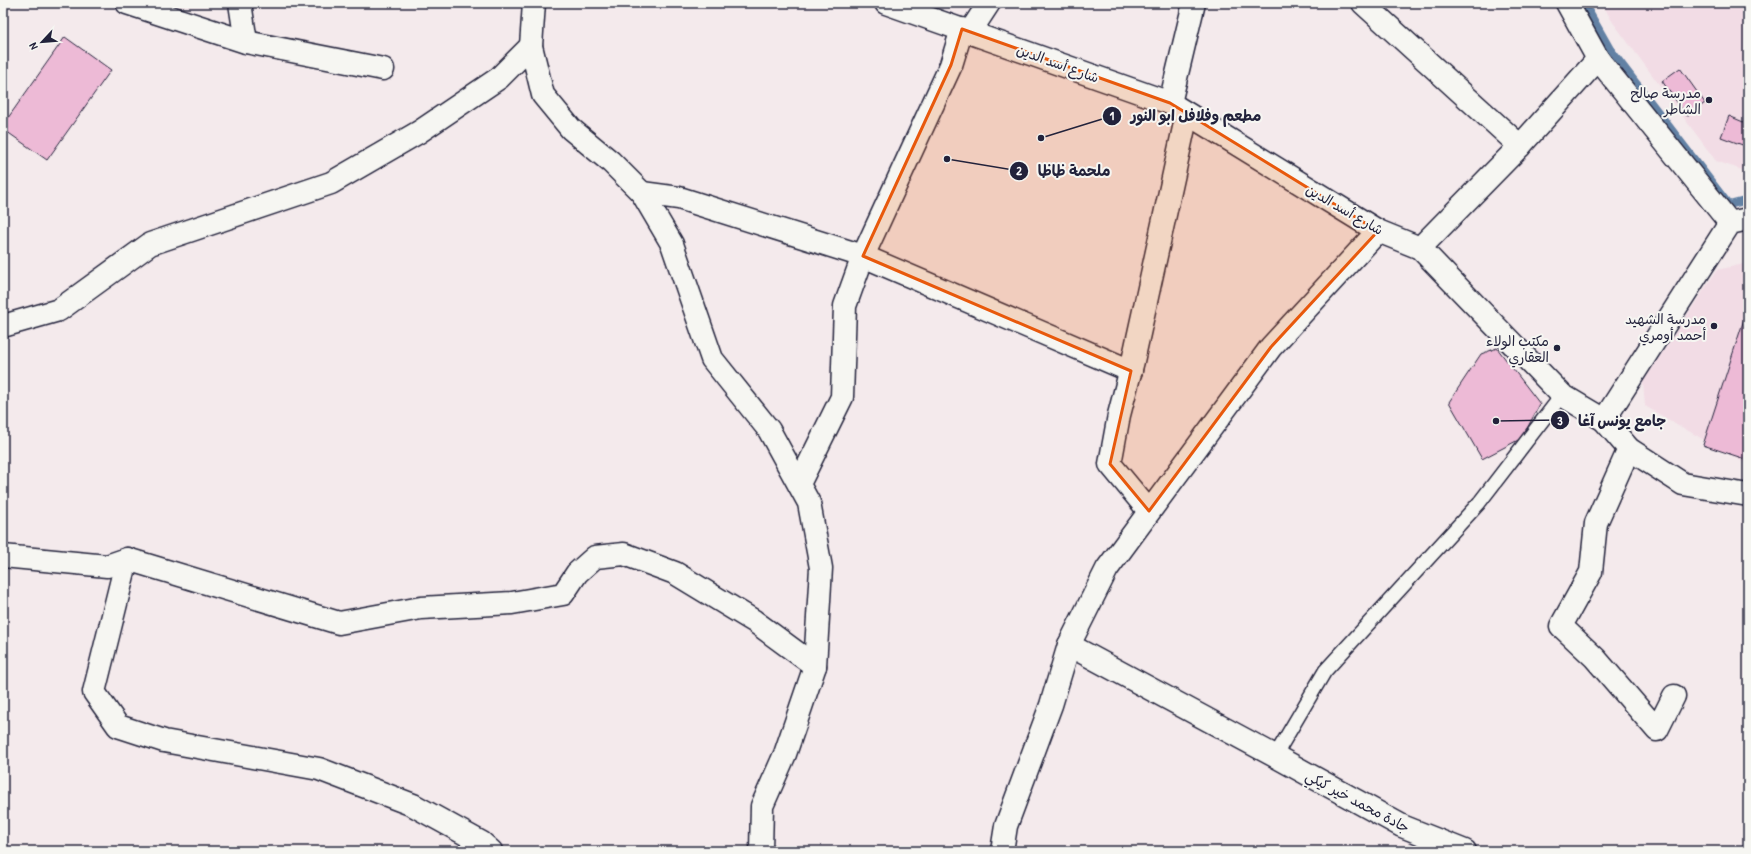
<svg xmlns="http://www.w3.org/2000/svg" width="1751" height="854" viewBox="0 0 1751 854" font-family="'Patrick Hand','Playpen Sans Arabic',sans-serif">
<style>
.built{fill:#f2dce5}
.lines{fill:none;stroke-linecap:round;stroke-linejoin:round}
.stream{stroke:#6281a4;stroke-width:8}
.building{fill:#edbad6;stroke:#22223b}
.lane-casing{stroke:#22223b;stroke-width:16}
.street-casing{stroke:#22223b;stroke-width:25}
.lane{stroke:#f6f6f2;stroke-width:13}
.street{stroke:#f6f6f2;stroke-width:22}
.marked{fill:#e8590c;fill-opacity:0.2;stroke:#e8590c;stroke-width:3;stroke-linejoin:round}
.poi-dot{fill:#22223b;stroke:#f6f6f2;stroke-width:1.5}
.labels{text-anchor:middle;dominant-baseline:central;stroke-width:4;stroke-linejoin:round;paint-order:stroke}
.street-label{font-size:14px;fill:#22223b;stroke:#f6f6f2}
.poi-label{font-size:14px;fill:#22223b;stroke:#f6f6f2;text-anchor:end}
.leader{fill:none;stroke:#22223b;stroke-width:1.5}
.callout-dot{fill:#22223b;stroke:#f6f6f2;stroke-width:1.5}
.mark-label{font-size:12px;text-anchor:middle;font-weight:bold;fill:#fff}
.callout-label{font-size:15px;text-anchor:middle;font-weight:bold;fill:#22223b;stroke:#f6f6f2;stroke-width:4;stroke-linejoin:round;paint-order:stroke}
</style>
<rect width="100%" height="100%" fill="#f4eaec"/>
<filter id="ink" filterUnits="userSpaceOnUse"><feTurbulence type="fractalNoise" baseFrequency=".025" numOctaves="2"/><feDisplacementMap in="SourceGraphic" scale="8" xChannelSelector="R" yChannelSelector="G"/><feConvolveMatrix kernelMatrix="1 2 1 2 8 2 1 2 1" color-interpolation-filters="sRGB"/></filter>
<g filter="url(#ink)">
<g class="built">
<path d="M1602,3H1748V172L1716,161L1612,21Z"/>
<path d="M1748,263V465L1645,406L1643,382L1717,270Z"/>
</g>
<g class="lines">
<path class="stream" d="M1584,3L1610,49L1729,205L1748,200"/>
</g>
<g class="building">
<path d="M65,37L111,70L47,160L3,129V125Z"/>
<path d="M1680,68L1705,103L1687,116L1662,81Z"/>
<path d="M1729,116L1748,124V147L1721,137Z"/>
<path d="M1748,307V460L1703,445Z"/>
<path d="M1497,348L1540,404L1522,438L1482,459L1449,402L1481,354Z"/>
</g>
<g class="lines">
<defs>
<path id="lane" d="M1275,756L1325,671L1479,503L1562,395"/>
<g id="street">
<path d="M127,3L246,42L383,69"/>
<path d="M240,3L246,42"/>
<path d="M534,3L531,46L543,95L571,129L611,162L642,193L672,244L712,359L769,430L809,503L821,568L815,666L785,754L762,806L761,851"/>
<path d="M886,3L1170,103L1378,231L1420,248L1562,395L1604,420L1629,449L1683,484L1748,495"/>
<path d="M1363,3L1520,146"/>
<path d="M1567,3L1598,59L1730,223"/>
<path d="M970,32L989,3"/>
<path d="M1170,103L1194,3"/>
<path d="M642,193L679,198L863,256L1131,371"/>
<path d="M1420,248L1520,146L1598,59"/>
<path d="M3,326L59,310L150,244L331,183L419,132L499,78L531,46"/>
<path d="M1604,420L1730,223L1748,219"/>
<path d="M1629,449L1596,523L1591,572L1561,626L1595,658L1657,730L1674,696"/>
<path d="M799,484L842,397L845,306L863,256L951,65L962,29"/>
<path d="M1149,511L1110,464L1119,415L1133,361L1187,114"/>
<path d="M3,556L107,566L127,559L339,623L421,608L512,603L563,594L577,573L595,557L624,554L675,573L754,621L815,666"/>
<path d="M127,559L94,692L118,726L164,741L319,769L413,805L482,843L491,851"/>
<path d="M1069,645L1275,756L1402,826L1465,851"/>
<path d="M1002,851L1006,826L1051,705L1069,645L1107,569L1271,347L1378,231"/>
</g>
</defs>
<use href="#lane" class="lane-casing"/>
<use href="#street" class="street-casing"/>
<use href="#lane" class="lane"/>
<use href="#street" class="street"/>
</g>
</g>
<path class="marked" d="M962,29L1170,103L1378,231L1271,347L1149,511L1110,464L1131,371L863,256L951,65Z"/>
<g class="poi-dot">
<circle cx="1709" cy="100" r="4"/>
<circle cx="1714" cy="326" r="4"/>
<circle cx="1557" cy="348" r="4"/>
</g>
<g class="labels">
<g class="street-label">
<text transform="translate(1058 63) rotate(20)">شارع أسد الدين</text>
<text transform="translate(1345 209) rotate(30)">شارع أسد الدين</text>
<text transform="translate(1358 801) rotate(28)">جادة محمد خير كيكي</text>
</g>
<g class="poi-label">
<text x="1701" y="92">مدرسة صالح<tspan x="1701" dy="16">الشاطر</tspan></text>
<text x="1706" y="318">مدرسة الشهيد<tspan x="1706" dy="16">أحمد أومري</tspan></text>
<text x="1549" y="340">مكتب الولاء<tspan x="1549" dy="16">العقاري</tspan></text>
</g>
</g>
<path class="leader" d="M1041 138L1112 116M947 159L1019 171M1496 421L1560 420"/>
<g class="callout-dot">
<circle cx="1041" cy="138" r="4"/>
<circle cx="947" cy="159" r="4"/>
<circle cx="1496" cy="421" r="4"/>
<circle cx="1112" cy="116" r="10"/>
<circle cx="1019" cy="171" r="10"/>
<circle cx="1560" cy="420" r="10"/>
</g>
<g class="mark-label">
<text x="1112" y="120">1</text>
<text x="1019" y="175">2</text>
<text x="1560" y="425">3</text>
</g>
<g class="callout-label">
<text x="1196" y="121">مطعم وفلافل ابو النور</text>
<text x="1074" y="176">ملحمة ظاظا</text>
<text x="1622" y="426">جامع يونس آغا</text>
</g>
<rect width="1751" height="854" fill="none" stroke="#f6f6f2" stroke-width="16"/>
<rect x="8" y="8" width="1735" height="838" fill="none" stroke="#22223b" stroke-width="1.5" filter="url(#ink)"/>
<g transform="translate(42 42) rotate(244)" stroke="#f6f6f2" stroke-width="3" paint-order="stroke">
<path d="M0-3L7 15L0 10L-7 15Z" fill="#22223b"/>
<text y="-6" font-size="11" font-weight="bold" text-anchor="middle" fill="#22223b">N</text>
</g>
</svg>
